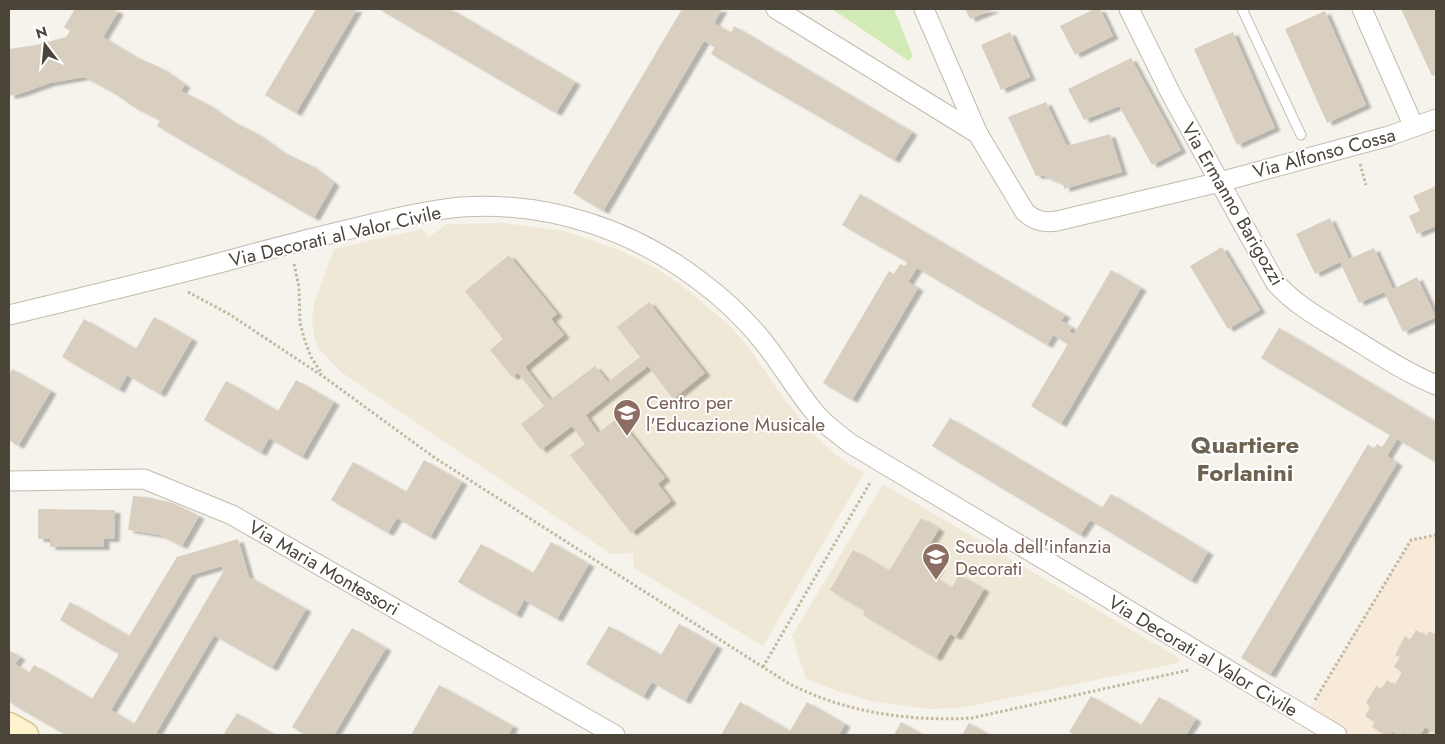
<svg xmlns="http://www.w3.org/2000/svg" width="1445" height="744" viewBox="0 0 1445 744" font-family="Jost,sans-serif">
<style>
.commercial{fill:#f7ead8}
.education{fill:#efe8d6}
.green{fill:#d2eab5}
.building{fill:#d8cfc1;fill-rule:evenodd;filter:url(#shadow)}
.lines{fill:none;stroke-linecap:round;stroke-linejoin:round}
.service-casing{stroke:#c2bbae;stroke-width:11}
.minor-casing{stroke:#c2bbae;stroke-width:21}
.secondary-casing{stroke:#d6c79b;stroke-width:29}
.path{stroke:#c4b79f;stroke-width:3;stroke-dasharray:2.5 2.5;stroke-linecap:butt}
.service{stroke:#fff;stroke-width:9}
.minor{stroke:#fff;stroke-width:19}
.secondary{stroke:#fff3cd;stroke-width:26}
.labels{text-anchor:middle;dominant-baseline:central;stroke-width:4;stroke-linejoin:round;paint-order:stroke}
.street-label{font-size:19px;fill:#4b4439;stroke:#fff}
.education-label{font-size:19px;fill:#785e54;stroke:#fff;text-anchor:start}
.district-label{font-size:24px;font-weight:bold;fill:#6e6250;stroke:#fff}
</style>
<defs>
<filter id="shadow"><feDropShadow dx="5.5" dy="3" stdDeviation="1" flood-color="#0004"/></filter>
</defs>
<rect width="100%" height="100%" fill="#f6f3ec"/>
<path class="commercial" d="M1436,535V735H1337L1305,716L1411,540Z"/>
<g class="education">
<path d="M504,223L564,231L597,242L626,253L655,268L680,284L729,325L749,348L783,397L809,430L841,459L864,473L763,646L634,568L633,553L611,554L341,372L318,348L314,335L312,319L314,303L334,249L422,229L429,237L447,224Z"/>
<path d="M883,484L1179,658L1178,663L960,708L928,709L870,701L837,691L806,679L792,636Z"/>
</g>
<path class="green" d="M832,9H894L913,56L909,61Z"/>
<g class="building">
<path d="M75,9H114L118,12L103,37L134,56L161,68L185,85L181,91L207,104L230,120L257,134L282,152L310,165L334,183L314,218L157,126L160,120L134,107L111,91L84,77L50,83L19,94L9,96V49L36,45L66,37L70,31L64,27Z"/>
<path d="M316,9H357L296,113L265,95Z"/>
<path d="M379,9H450L575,82L556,113Z"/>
<path d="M682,9H722L714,23L731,33L734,26L912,132L894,160L711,54L715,47L704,41L603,211L573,193Z"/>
<path d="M965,9H995L970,19Z"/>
<path d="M1094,9H1100L1113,36L1075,55L1060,26Z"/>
<path d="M1401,9H1436V74L1432,76Z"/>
<path d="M1325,11L1366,105L1327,123L1285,29Z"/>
<path d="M1010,32L1030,77L1001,90L981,45Z"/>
<path d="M1233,32L1275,128L1237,145L1194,49Z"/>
<path d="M1131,58L1181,150L1152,165L1119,106L1084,120L1068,89Z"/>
<path d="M1046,102L1067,146L1110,134L1122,172L1064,189V184L1042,175L1036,176L1008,117Z"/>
<path d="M1436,186V226L1417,234L1409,216L1420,211L1413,196Z"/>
<path d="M860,194L1065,315L1061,321L1072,327L1069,332L1074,334L1111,270L1141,288L1061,424L1031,406L1068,344L1053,335L1047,345L917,268L908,282L918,288L852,400L823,383L889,271L894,274L900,264L905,266L907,262L842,225Z"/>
<path d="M1330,218L1349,259L1374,248L1393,289L1417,277L1436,317L1403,332L1384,292L1359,303L1340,262L1315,274L1296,234Z"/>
<path d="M1222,247L1260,310L1228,329L1190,266Z"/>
<path d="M509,255L557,314L551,319L564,335L525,367L550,400L595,366L608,382L640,357L617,327L649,302L705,373L673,399L648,366L586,415L598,433L618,418L665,478L658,484L671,501L631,533L570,455L585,444L572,426L541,450L521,424L544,406L518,373L512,377L490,350L503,339L465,291Z"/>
<path d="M154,317L192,339L160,394L127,375L119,390L62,357L84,319L136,349Z"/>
<path d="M1279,328L1436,422V462L1397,439L1387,456L1397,463L1270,675L1241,658L1368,444L1374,449L1377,444L1382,447L1390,435L1261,358Z"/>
<path d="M12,369L51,391L18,446L9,440V375Z"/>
<path d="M296,380L334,402L302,457L269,438L261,453L204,420L226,381L278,411Z"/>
<path d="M950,418L1102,508L1111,494L1208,552L1191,581L1090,520L1080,535L932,446Z"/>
<path d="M424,460L462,482L430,537L397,518L388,533L331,500L353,462L406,492Z"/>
<path d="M133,496L147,497L173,503L199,516L182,546L160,535L128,530Z"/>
<path d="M38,509L115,510L114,539H104V547H50V539H38Z"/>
<path d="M921,518L939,529L922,557L939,566L933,577L952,588L959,575L984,589L956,637L950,634L936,658L863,615L865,611L830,590L853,550L889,571Z"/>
<path d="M238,539L249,577L306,609L272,668L215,636L228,612L155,735H66L9,702V650L20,657L15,664L29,673L34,665L92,699L119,654L60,620L70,602L129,636L177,557ZM222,566L223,572L134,724L111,710L192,575Z"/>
<path d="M551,542L589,564L557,619L524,600L516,615L458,582L481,544L533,573Z"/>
<path d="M679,624L717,646L685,701L652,682L643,697L586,664L609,626L661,655Z"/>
<path d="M352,628L386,648L334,735H306L292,727Z"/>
<path d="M1416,630L1426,636L1429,631L1436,635V734L1425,727L1420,735H1409L1404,732L1403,735H1397L1392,732L1390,735H1386L1372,727L1375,722L1365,716L1370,707L1366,703L1376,686L1381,689L1387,680L1395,685L1402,672L1394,667L1400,657L1395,655L1405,636L1410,640Z"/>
<path d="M439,685L513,726L508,735H411Z"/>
<path d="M1091,696L1141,725L1159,697L1196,719L1186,735H1074L1069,732Z"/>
<path d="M740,702L790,731L807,702L845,724L839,735H721Z"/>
<path d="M237,713L275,735H223Z"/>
<path d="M901,722L923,735H894Z"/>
<path d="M969,723L990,735H962Z"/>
</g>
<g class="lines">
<defs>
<path id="service" d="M1242,9L1301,135"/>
<g id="minor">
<path d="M776,9L978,134"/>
<path d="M924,9L978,134L1025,212C1035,221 1044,223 1057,221L1220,182L1389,136L1436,119"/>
<path d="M1129,9L1172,96L1275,282C1296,306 1323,320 1349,336C1378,354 1405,372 1436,385"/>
<path d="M1362,9L1414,127"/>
<path d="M9,315C84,297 159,279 234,259C277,247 320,236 363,226C395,218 428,210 461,207C547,201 632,229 700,281C723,298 744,318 762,340C780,362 794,387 812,409C822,423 837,433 851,444L1337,735"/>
<path d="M9,481L144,479L232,515L615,735"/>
</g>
<path id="secondary" d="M9,726L25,735"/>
</defs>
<use href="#service" class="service-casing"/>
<use href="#minor" class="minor-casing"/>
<use href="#secondary" class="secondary-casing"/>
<g class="path">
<path d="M1360,164L1366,185"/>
<path d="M294,264L299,287L300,323L305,341L311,357L322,374"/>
<path d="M188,292L229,314L324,377L435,458L788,683C843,712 910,722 972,718L1189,670"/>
<path d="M763,667L871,481"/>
<path d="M1315,700L1411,540L1436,535"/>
</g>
<use href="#service" class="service"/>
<use href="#minor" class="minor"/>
<use href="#secondary" class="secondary"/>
</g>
<defs>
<symbol id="school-pin" viewBox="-11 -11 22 30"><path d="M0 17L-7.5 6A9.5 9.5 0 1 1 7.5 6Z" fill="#8d6e63" stroke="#fff"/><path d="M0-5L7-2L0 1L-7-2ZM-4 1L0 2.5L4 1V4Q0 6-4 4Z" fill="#fff"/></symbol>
</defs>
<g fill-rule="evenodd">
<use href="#school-pin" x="611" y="397" width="32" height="43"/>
<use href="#school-pin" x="920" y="541" width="32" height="43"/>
</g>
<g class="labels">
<g class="street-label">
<text transform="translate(1324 153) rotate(-15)">Via Alfonso Cossa</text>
<text transform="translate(1233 204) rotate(60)">Via Ermanno Barigozzi</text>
<text transform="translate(335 236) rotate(-13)">Via Decorati al Valor Civile</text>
<text transform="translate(324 568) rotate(30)">Via Maria Montessori</text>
<text transform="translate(1203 656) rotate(31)">Via Decorati al Valor Civile</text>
</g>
<g class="education-label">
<text x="646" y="402">Centro per<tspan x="646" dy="22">l'Educazione Musicale</tspan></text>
<text x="955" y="546">Scuola dell'infanzia<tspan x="955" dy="22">Decorati</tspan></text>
</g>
<g class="district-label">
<text x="1245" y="444">Quartiere<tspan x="1245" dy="28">Forlanini</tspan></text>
</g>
</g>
<rect width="1445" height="744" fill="none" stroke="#4b4439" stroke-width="20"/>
<g transform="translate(45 45) rotate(344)" stroke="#ffffff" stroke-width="4" paint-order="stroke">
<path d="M0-4L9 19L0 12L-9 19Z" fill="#4b4439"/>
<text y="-8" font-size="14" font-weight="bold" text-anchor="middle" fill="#4b4439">N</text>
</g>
</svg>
